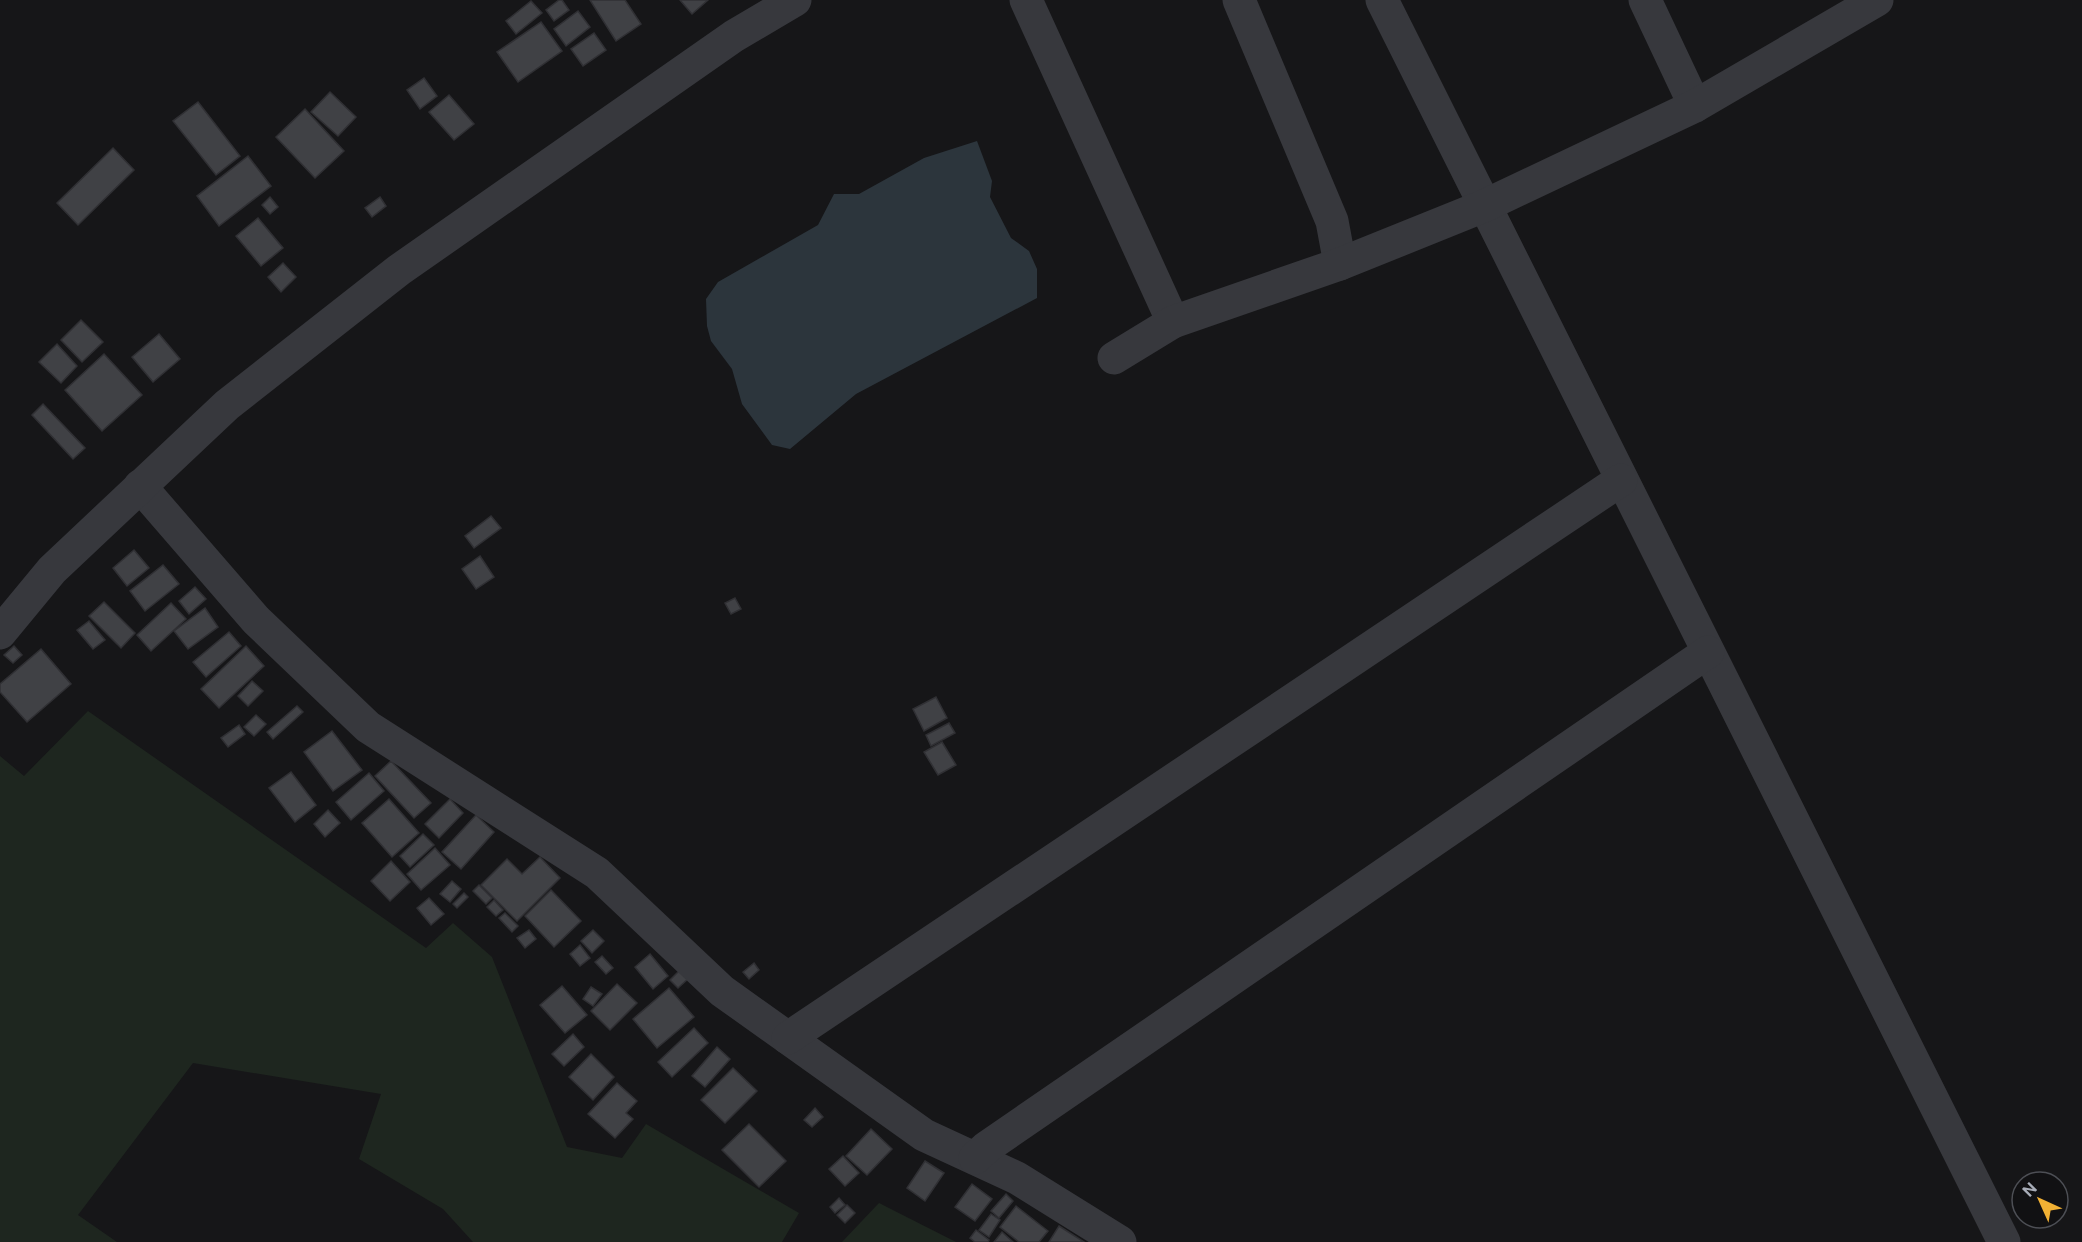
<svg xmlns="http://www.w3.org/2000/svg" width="2082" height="1242" viewBox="0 0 2082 1242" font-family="'Public Sans',sans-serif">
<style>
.green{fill:#1e261f}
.water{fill:#2c353c}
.building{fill:#404145;stroke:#303034;stroke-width:1.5}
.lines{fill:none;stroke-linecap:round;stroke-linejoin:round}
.street{stroke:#37383d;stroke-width:33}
</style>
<rect width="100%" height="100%" fill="#161618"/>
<g class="green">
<path d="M88,711L426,948L453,923L492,957L567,1147L622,1158L646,1124L799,1213L782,1242H473L443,1209L359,1159L381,1094L193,1063L78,1215L117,1242H0V756L24,776Z"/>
<path d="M879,1203L956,1242H842Z"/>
</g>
<path class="water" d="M977,141L992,181L990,197L1011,238L1029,251L1037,269V298L856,394L790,449L772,445L742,404L732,369L711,341L707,326L706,299L718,282L818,225L834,194H859L924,158Z"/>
<g class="building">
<path d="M559,0H562L569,10L554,21L546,10Z"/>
<path d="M590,0H625L641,24L616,41Z"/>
<path d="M680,0H708L692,14Z"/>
<path d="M531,1L542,13L516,34L506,21Z"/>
<path d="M578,11L590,27L566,46L554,29Z"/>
<path d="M541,22L562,51L518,82L497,52Z"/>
<path d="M594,33L606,50L583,66L571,49Z"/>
<path d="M424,78L437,96L420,109L407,90Z"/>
<path d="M330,92L356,117L338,136L311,112Z"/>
<path d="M449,95L474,124L454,140L429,112Z"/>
<path d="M198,102L240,156L216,175L173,121Z"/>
<path d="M305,109L344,151L315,178L276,137Z"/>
<path d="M113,148L134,170L78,225L57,203Z"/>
<path d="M248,156L271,186L219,226L197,196Z"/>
<path d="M270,197L278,207L270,214L262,205Z"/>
<path d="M380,197L386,206L372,217L365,208Z"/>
<path d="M258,218L283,248L261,266L236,236Z"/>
<path d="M283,263L296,277L281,292L268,277Z"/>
<path d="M81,320L103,342L82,362L61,340Z"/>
<path d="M159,334L180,359L153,382L132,357Z"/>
<path d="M57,344L77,366L61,383L39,362Z"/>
<path d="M104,354L142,395L102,431L65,390Z"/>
<path d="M43,404L85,448L73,459L32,415Z"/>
<path d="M491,516L501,528L474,548L465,536Z"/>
<path d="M134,550L149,568L127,586L113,568Z"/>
<path d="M480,556L494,577L476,589L462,569Z"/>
<path d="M163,565L179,584L145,611L130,591Z"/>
<path d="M195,587L206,599L189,614L179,601Z"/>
<path d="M735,598L741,609L731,614L725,603Z"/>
<path d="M104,602L135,633L121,648L89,616Z"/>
<path d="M171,603L186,619L151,651L137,635Z"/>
<path d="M205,608L218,627L188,649L174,631Z"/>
<path d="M89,621L105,640L93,649L77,630Z"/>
<path d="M229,632L241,646L206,677L193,662Z"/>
<path d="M14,646L22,655L13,663L4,655Z"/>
<path d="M246,646L264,666L219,708L201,689Z"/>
<path d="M41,649L71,684L27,722L0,692V684Z"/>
<path d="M252,681L263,691L248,706L238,696Z"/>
<path d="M936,697L947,718L924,731L913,709Z"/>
<path d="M297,706L303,712L273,739L267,732Z"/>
<path d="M256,715L266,724L254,736L244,727Z"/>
<path d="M949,723L955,733L931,746L926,735Z"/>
<path d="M239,725L245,734L228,747L221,738Z"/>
<path d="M332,731L362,770L333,791L304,752Z"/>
<path d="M942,742L956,765L938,775L924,752Z"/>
<path d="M391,761L431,803L414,818L375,776Z"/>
<path d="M291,772L316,805L295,822L269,788Z"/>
<path d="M369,773L384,791L351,820L336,802Z"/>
<path d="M389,799L419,833L392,857L362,823Z"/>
<path d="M450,799L463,813L439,838L425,824Z"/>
<path d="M328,810L340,823L325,837L314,824Z"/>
<path d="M476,815L494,832L461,869L442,852Z"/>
<path d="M423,834L434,845L410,867L400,856Z"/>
<path d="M435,848L450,865L421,890L407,874Z"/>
<path d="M540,857L560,878L517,921L481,885L507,859L522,874Z"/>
<path d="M391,861L410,882L390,901L371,881Z"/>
<path d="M452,881L461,889L450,902L440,894Z"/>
<path d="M479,885L492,898L486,904L473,891Z"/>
<path d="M551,890L581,921L554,947L525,916Z"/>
<path d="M464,893L468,897L457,908L453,904Z"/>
<path d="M429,898L444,914L431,925L417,908Z"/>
<path d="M494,900L503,910L496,916L487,907Z"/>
<path d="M505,913L518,926L512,932L499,918Z"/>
<path d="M529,930L536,939L525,948L517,938Z"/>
<path d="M593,930L604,941L592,953L581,941Z"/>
<path d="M580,945L590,958L580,966L570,954Z"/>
<path d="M650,954L668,976L653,989L635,967Z"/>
<path d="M602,956L613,968L606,974L595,962Z"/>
<path d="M754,963L759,970L749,979L743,972Z"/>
<path d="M681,969L689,978L678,988L670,980Z"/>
<path d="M617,984L637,1003L610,1030L591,1011Z"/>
<path d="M562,986L587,1015L565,1033L540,1005Z"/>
<path d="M591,987L602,994L593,1006L583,999Z"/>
<path d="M669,988L694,1017L657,1048L633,1019Z"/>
<path d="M694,1028L708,1043L672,1077L658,1062Z"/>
<path d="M573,1034L584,1047L564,1066L552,1054Z"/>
<path d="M717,1047L730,1059L705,1087L692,1076Z"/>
<path d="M591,1054L614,1077L593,1100L569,1077Z"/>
<path d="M733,1068L757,1091L725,1123L701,1100Z"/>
<path d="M617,1083L637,1101L626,1113L633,1119L615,1138L588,1114Z"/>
<path d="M815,1108L823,1117L812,1127L804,1120Z"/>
<path d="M749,1124L786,1161L759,1187L722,1150Z"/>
<path d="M871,1129L892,1149L867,1175L846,1156Z"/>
<path d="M843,1156L859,1173L845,1186L829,1169Z"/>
<path d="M925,1161L944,1173L925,1201L907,1188Z"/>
<path d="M972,1184L992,1199L975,1221L955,1207Z"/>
<path d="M1006,1194L1013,1201L999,1218L991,1211Z"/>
<path d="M839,1198L845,1205L835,1213L830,1207Z"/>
<path d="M847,1205L855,1213L845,1223L837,1215Z"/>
<path d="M1016,1206L1048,1231L1039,1242H1019L1000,1227Z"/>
<path d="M991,1214L1000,1220L989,1237L979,1230Z"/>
<path d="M1059,1226L1084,1242H1049Z"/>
<path d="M976,1230L989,1240L988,1242H975L970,1238Z"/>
<path d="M1002,1232L1013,1242H994Z"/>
</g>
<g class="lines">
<g class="street">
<path d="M1026,0L1173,322"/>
<path d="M1239,0L1332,221L1340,264"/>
<path d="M1382,0L2004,1242"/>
<path d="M1645,0L1695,106"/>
<path d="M1114,358L1173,322L1340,264L1484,206L1695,106L1877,0"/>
<path d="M140,486L256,620L368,727L597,873L722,991L924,1135L1017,1178L1120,1242"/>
<path d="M0,633L52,570L227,405L399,270L734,36L795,0"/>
<path d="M788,1038L1621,480"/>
<path d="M975,1158L987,1147L1708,652"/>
</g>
</g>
<g transform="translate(2040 1200) rotate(315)"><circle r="28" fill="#111113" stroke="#4d4f55" stroke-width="1.5"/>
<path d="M0-4.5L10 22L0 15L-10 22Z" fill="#f2b134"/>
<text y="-9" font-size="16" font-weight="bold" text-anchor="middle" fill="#a8adb8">N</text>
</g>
</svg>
